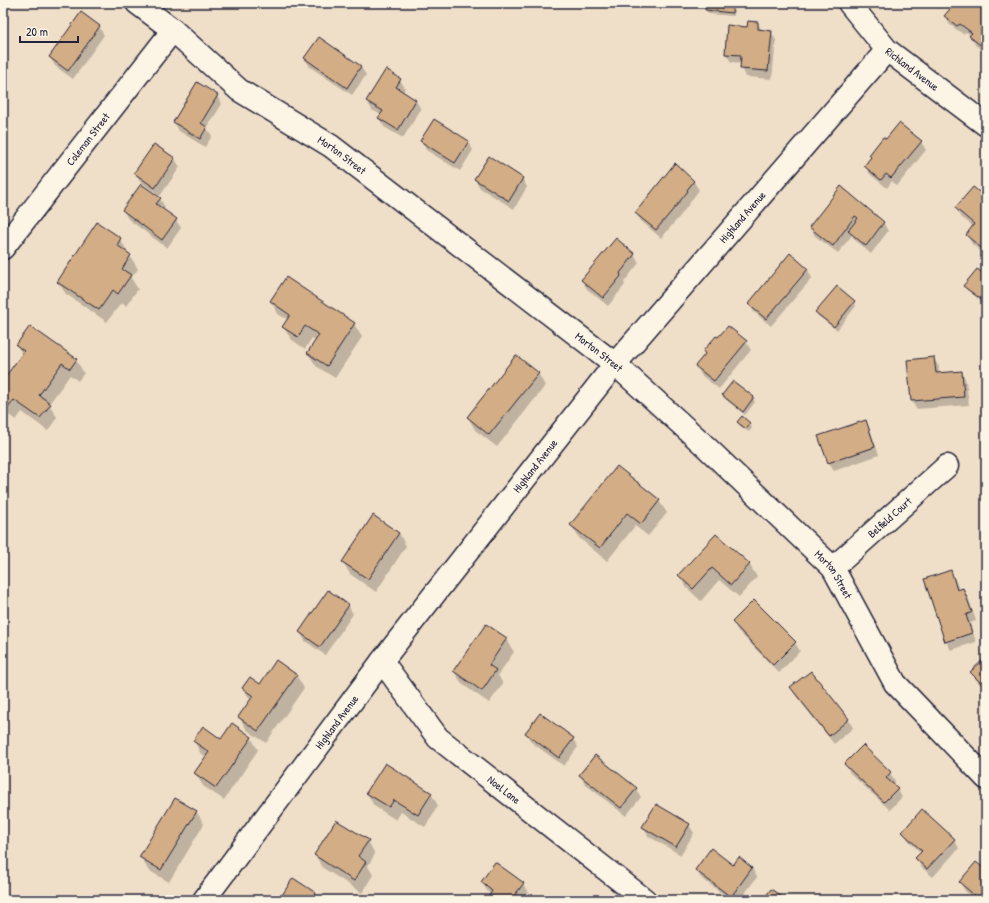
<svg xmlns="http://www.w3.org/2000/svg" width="989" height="903" viewBox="0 0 989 903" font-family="'Patrick Hand',sans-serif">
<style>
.shadow{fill:#0003}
.building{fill:#d3ad85;stroke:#22223b}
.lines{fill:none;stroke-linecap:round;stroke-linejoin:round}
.minor-casing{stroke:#22223b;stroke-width:25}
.minor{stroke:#fcf5e5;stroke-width:22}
.labels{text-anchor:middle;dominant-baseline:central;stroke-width:4;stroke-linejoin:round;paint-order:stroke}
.street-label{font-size:11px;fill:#22223b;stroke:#fcf5e5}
</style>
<rect width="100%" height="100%" fill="#f0dfc8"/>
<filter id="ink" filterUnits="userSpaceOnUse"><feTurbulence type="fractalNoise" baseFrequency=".025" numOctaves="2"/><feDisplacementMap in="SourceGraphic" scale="8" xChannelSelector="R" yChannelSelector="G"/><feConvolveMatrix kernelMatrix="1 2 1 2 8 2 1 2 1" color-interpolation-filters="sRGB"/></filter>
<g filter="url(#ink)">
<g class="shadow">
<path d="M621,3H640L623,8Z"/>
<path d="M707,3H735L734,16L709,14L706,10Z"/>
<path d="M926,3H932L928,6Z"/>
<path d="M956,3H973L983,10L986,7V53L975,45L971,36L966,32L963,34L950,25L945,16Z"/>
<path d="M758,23L762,31L771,32L776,40L772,79L746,77L742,68V63L731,62L726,54L748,28Z"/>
<path d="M99,27L104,35L73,79L55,66L50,57Z"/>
<path d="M319,38L361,67L366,75L352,95L310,67L305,59Z"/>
<path d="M400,80L405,88L403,92L416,101L421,109L403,138L384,127L379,118L381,115L372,110L367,101Z"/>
<path d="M217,96L222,104L207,128L212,136L205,147L179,131L174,122Z"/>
<path d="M886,140L921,142L926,150L897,186L892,181L887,188L870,174L865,166L872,158L870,155Z"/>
<path d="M422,141L468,142L473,150L460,171L426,150Z"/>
<path d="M155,145L175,159L180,167L160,196L140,182L135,173Z"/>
<path d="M675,165L694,182L699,190L681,215L661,238L641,221L636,213Z"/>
<path d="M522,178L527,187L514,209L480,188L475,180Z"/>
<path d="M841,188L883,222L888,231L871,254L855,240L852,235L838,253L815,236L810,227Z"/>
<path d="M986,198V256L972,244L967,235L974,227L961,217L956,208Z"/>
<path d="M160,199L165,207L163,210L176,220L181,228L167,248L128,219L123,210Z"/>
<path d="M98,224L120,239L128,252L127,253L130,256L138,269L131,278L138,289L126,306L121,303L107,322L66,294L58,282Z"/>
<path d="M634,255L639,263L624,282L625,285L608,306L587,289L582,280Z"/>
<path d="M808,270L812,278L771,326L754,312L749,304Z"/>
<path d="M986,276V301L984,303L967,290L965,286Z"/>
<path d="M271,301L354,324L362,337L335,378L316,366L308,353L316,341L312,338L305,349L291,339L283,327L288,320L278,314Z"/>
<path d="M854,302L856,306L837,330L818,316L816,312Z"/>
<path d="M746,342L751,350L719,389L701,375L697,366Z"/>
<path d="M17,345L76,360L84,373L78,381L70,375L49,404L57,417L48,431L22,412L16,420L3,411V382L22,355Z"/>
<path d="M934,359L939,367V374L962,372L966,381L969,405L916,409L912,401Z"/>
<path d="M538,373L545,386L497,447L475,430L468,417Z"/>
<path d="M723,395L753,398L755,402L745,415L725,399Z"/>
<path d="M742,418L750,424L752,428L749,432L740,426L738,422Z"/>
<path d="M865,421L870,429L879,455L834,471L829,463L819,437Z"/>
<path d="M659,501L667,513L648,536L635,526L607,561L579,538L571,525Z"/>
<path d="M399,533L406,546L376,592L350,574L343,562Z"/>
<path d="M716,535L749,564L757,577L739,597L719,580L701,601L687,588L679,576Z"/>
<path d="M950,571L955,579L959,590L963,589L968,597L976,621L970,623L976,642L951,650L946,642L925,579Z"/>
<path d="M754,601L795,643L800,651L779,673L738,631L733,622Z"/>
<path d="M348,605L353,614L325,655L305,641L300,632Z"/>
<path d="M506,639L514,652L498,675L503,684L489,703L462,684L454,671Z"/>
<path d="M986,659V690L977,681L972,672Z"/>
<path d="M811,672L849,720L853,728L834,744L796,696L791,688Z"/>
<path d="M296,675L304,688L266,743L247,730L239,717L251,701L243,688L260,686Z"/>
<path d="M526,733L573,739L578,747L564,766L531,742Z"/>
<path d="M251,737L258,750L224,800L203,786L195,773L207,757L201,754L194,741H221Z"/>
<path d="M863,746L890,773L895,782L892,785L897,789L902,797L890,810L850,773L845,764Z"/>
<path d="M580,775L636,789L641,797L626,816L585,784Z"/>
<path d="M367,793H431L438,806L425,827L401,812L396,820L374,806Z"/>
<path d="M922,810L954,840L959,848L933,877L921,867L916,858L921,853L908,840L903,832Z"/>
<path d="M196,811L204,824L169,882L148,870L141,857Z"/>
<path d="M689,825L694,833L681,855L648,836L644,827Z"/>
<path d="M368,841L375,854L368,866L373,875L362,893L323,868L315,855Z"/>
<path d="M752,868L757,877L740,900H731L701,878L696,870Z"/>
<path d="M986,871V900H976L965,891L960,882Z"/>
<path d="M293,880L316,894L319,900H280Z"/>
<path d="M482,882L523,884L528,892L522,900H487L491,894L487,891Z"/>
</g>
<g class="building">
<path d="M706,3H733L732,13L705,10Z"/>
<path d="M955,3H975L983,9L986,5V46L984,48L969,36L972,33L960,24L957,26L944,16Z"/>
<path d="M81,12L100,26L68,71L49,57Z"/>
<path d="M748,21L758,22V29L772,31L768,71L740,69L741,55L725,54L727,25L747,27Z"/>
<path d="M319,37L361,66L347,88L304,58Z"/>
<path d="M386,69L401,79L396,87L416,100L398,130L378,118L383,111L366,101Z"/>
<path d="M197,82L218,95L201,123L207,127L200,139L173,122Z"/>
<path d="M434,119L469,141L455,163L420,141Z"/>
<path d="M899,123L922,141L891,178L886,174L881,180L864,166L871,157L869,155L883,137L886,139Z"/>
<path d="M154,144L175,158L155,188L134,173Z"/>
<path d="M489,156L523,178L509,201L474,179Z"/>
<path d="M675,163L694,181L687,190L688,191L676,206L656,230L635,213Z"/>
<path d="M141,184L161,198L156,204L177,219L162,240L122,210Z"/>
<path d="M841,186L884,222L866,246L848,231L858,218L855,216L833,246L809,227Z"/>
<path d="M973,187L986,197V252L966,235L974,224L955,208Z"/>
<path d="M97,222L121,238L117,245L131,255L122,269L131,275L118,294L113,290L99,310L57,282Z"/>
<path d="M616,238L635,254L620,273L621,276L603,298L581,280Z"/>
<path d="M790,253L808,269L766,319L748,304Z"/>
<path d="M977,269L986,275V295L982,300L963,286Z"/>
<path d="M286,277L355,323L327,366L307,353L319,335L305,326L298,337L282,327L290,315L270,301Z"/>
<path d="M837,286L855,301L834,327L815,312Z"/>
<path d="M30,326L77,359L70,369L62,363L39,395L51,404L40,418L14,400L8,408L3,404V380L24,351L16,345Z"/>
<path d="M728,326L747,341L714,381L695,366L705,354L703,351L716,336L718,337Z"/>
<path d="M516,355L539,373L489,435L467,417Z"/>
<path d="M934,357L936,373L962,371L964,397L911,401L907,360Z"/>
<path d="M733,381L754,397L743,412L722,395Z"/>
<path d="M742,416L750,423L746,429L737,422Z"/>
<path d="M866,420L875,447L828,463L818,436Z"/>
<path d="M617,466L660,500L641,524L627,513L600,548L570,525Z"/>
<path d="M373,515L399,533L368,579L342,562Z"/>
<path d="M716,534L750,564L731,585L712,568L693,589L678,575Z"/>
<path d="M951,570L957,590L963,588L972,612L966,615L972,633L945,642L924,579Z"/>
<path d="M328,590L349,605L320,647L299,632Z"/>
<path d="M754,600L796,642L773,665L732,622Z"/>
<path d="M486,624L507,638L489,665L496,670L482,691L453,671Z"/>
<path d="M986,657V688L970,672Z"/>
<path d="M276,660L297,675L258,731L238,717L253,696L242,688L250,677L260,684Z"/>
<path d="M811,671L849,719L829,736L790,687Z"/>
<path d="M540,713L574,738L559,758L525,733Z"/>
<path d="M232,723L252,737L216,788L194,773L209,752L193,741L203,726L221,739Z"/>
<path d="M863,745L891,772L886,778L898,788L884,802L844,764Z"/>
<path d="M595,755L637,788L621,808L579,775Z"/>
<path d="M385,763L432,793L418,815L394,800L389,807L366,793Z"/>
<path d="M175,798L197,811L161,870L139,857Z"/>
<path d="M656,804L690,824L676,847L642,827Z"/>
<path d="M922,809L955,839L927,869L915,858L922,851L902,832Z"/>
<path d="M336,820L369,840L358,856L366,862L354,881L314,855Z"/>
<path d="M711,848L733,865L739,857L752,868L731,897L695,870Z"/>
<path d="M495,862L524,883L511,900H486L492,891L481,882Z"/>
<path d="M976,862L986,870V900H980L959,882Z"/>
<path d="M293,878L316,893L312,899L314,900H279Z"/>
<path d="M771,889L786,900H763Z"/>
</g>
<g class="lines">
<defs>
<g id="minor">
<path id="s1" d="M137,3L173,30L239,90L331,146L615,364L703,444L833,568L895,683L986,778"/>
<path id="s2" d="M849,3L887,50L986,125"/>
<path id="s3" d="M3,248L173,30"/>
<path id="s4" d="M833,568L947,466"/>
<path id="s5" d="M382,661L438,738L645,900"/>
<path id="s6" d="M204,900L382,661L615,364L887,50"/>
</g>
</defs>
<use href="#minor" class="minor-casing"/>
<use href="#minor" class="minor"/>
</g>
</g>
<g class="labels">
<g class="street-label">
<text stroke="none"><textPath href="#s2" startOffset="92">Richland Avenue</textPath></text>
<text stroke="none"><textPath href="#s3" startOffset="138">Coleman Street</textPath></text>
<text stroke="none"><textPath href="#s1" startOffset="256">Morton Street</textPath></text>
<text stroke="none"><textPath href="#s6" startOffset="870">Highland Avenue</textPath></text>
<text stroke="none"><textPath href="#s1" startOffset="580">Morton Street</textPath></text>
<text stroke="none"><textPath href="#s6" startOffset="546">Highland Avenue</textPath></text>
<text stroke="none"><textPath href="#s4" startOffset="76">Belfield Court</textPath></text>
<text stroke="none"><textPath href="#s1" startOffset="904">Morton Street</textPath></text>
<text stroke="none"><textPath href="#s6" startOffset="222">Highland Avenue</textPath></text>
<text stroke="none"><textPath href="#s5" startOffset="179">Noel Lane</textPath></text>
</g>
</g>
<rect width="989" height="903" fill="none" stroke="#fcf5e5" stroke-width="16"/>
<rect x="8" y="8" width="973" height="887" fill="none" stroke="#22223b" stroke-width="1.5" filter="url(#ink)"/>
<path d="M20 36v6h58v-6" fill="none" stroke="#22223b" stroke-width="2"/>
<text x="26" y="36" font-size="12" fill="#22223b" stroke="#fcf5e5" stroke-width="3" paint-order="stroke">20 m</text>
</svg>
